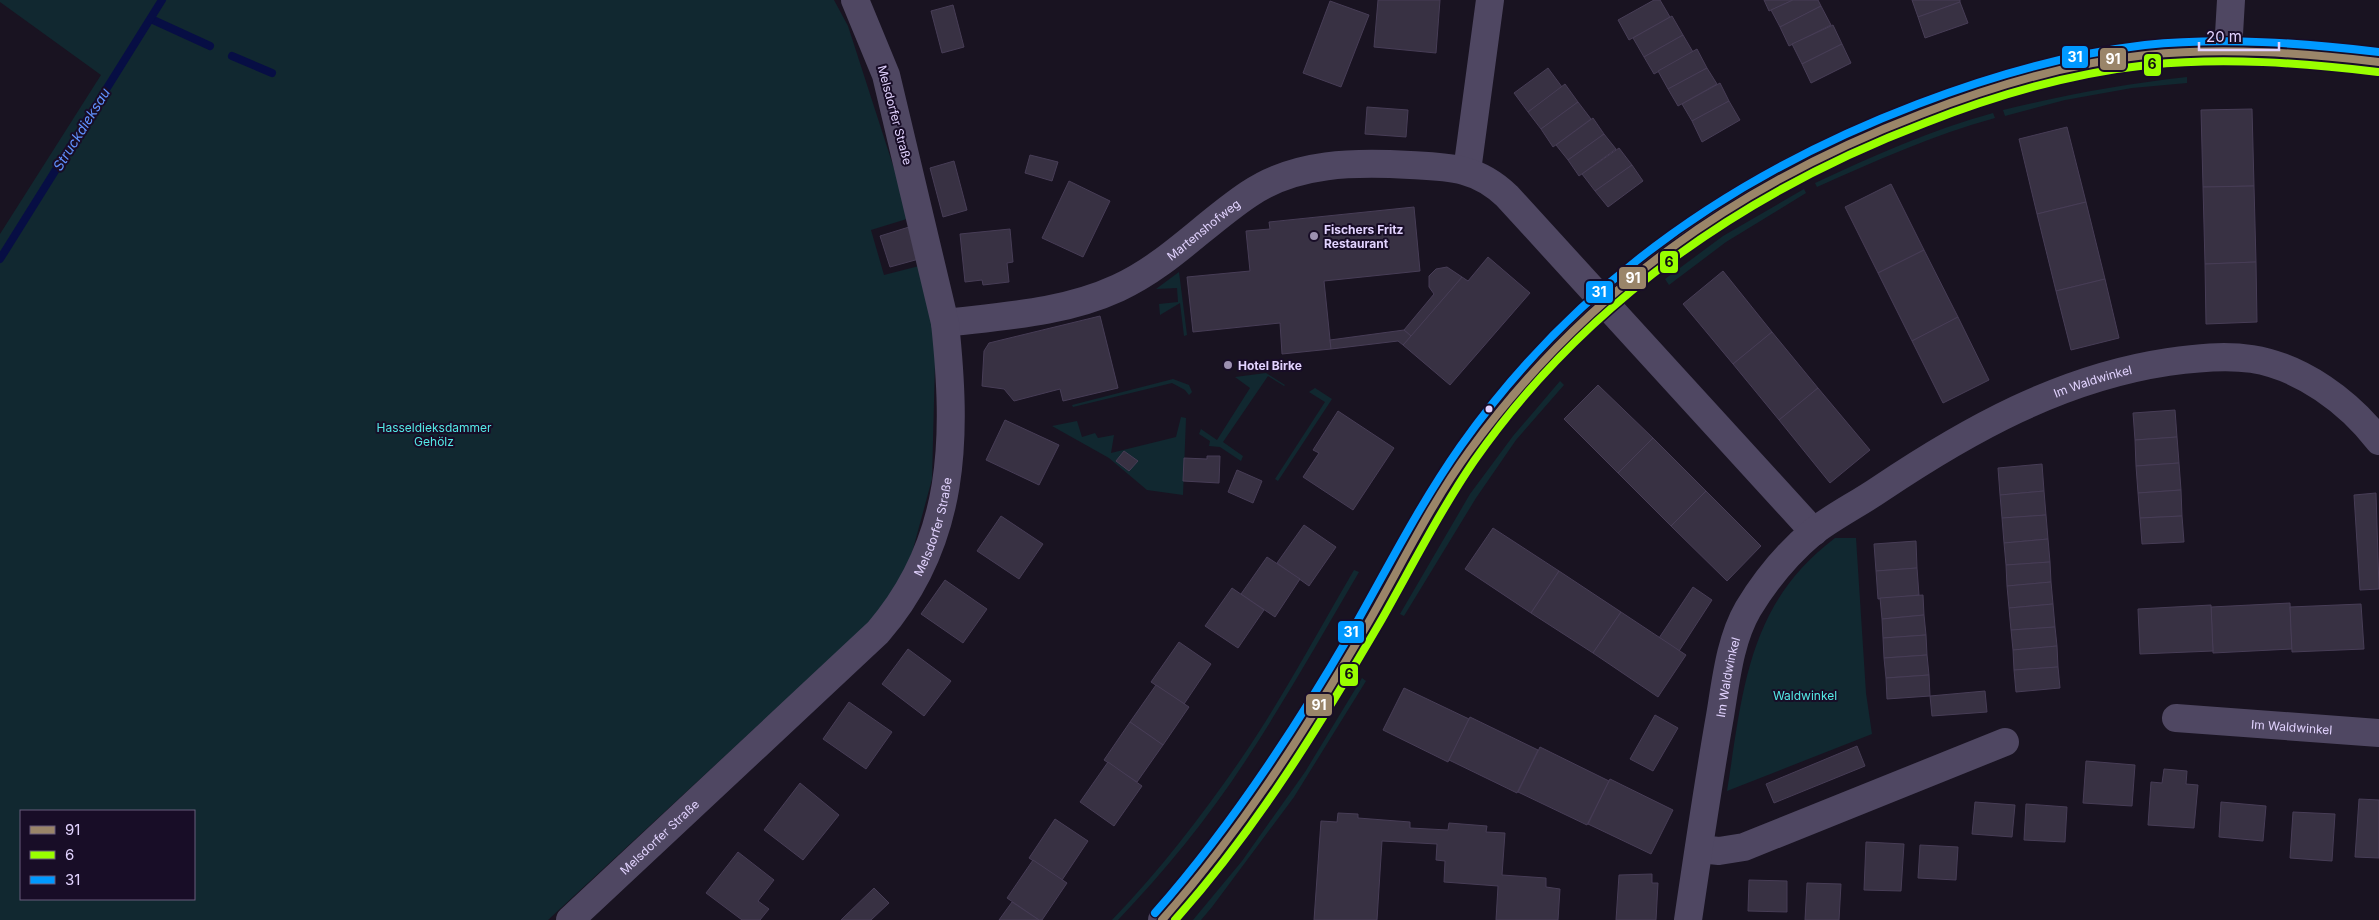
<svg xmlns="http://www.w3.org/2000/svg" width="2379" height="920" viewBox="0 0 2379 920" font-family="Inter,sans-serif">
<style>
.green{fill:#112830;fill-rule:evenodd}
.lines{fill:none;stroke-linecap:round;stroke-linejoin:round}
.stream{stroke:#070e44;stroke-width:8}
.building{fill:#383143;stroke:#473d56}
.minor{stroke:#4f4762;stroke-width:28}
.bus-1-casing{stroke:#180d27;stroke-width:11}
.bus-2-casing{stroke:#180d27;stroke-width:11}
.bus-3-casing{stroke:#180d27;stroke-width:11}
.bus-1{stroke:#9a8569;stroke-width:8}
.bus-2{stroke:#9f0;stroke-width:8}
.bus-3{stroke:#09f;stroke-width:8}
.poi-dot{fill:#9c90b1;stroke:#180d27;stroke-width:2}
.bus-dot{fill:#e2d3ff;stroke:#180d27;stroke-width:2}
.labels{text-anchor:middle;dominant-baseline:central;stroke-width:4;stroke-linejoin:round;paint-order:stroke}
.street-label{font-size:12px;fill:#e2d3ff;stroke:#180d27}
.poi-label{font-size:12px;font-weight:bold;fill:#e2d3ff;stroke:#180d27;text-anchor:start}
.park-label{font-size:12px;fill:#54eae7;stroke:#180d27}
.water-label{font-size:14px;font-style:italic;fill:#6192ff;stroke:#180d27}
.line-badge{stroke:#180d27;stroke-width:2}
.badge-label{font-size:14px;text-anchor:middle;font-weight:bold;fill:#fff}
.pale-badge-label{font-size:14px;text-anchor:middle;font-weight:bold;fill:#111}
</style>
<rect width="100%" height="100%" fill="#191321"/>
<g class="green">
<path d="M0,0H834L848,26L910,218L871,230L884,275L923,265L936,323L932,479L912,553L894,592L865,626L548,920H0V234L101,75L0,2ZM21,811H194V899H21Z"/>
<path d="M2187,77V83L2132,88L2065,100L2005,116L2003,110C2064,95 2124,84 2187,77Z"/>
<path d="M1993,113L1995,118C1933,135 1875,161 1817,187L1815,183C1873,156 1931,130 1993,113Z"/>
<path d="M1804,189L1806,193L1726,242L1669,285L1665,279L1723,236Z"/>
<path d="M1179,272L1187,335L1184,336L1180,303L1160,315L1159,304L1178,302L1177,288L1156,289Z"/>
<path d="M1266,373L1285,385L1284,386L1268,376L1223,442L1243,456L1241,461L1220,447L1209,446L1210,441L1199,434L1201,429L1217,440L1250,388L1235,377Z"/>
<path d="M1173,379L1189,385L1192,392L1189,395L1185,390L1172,383L1073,407L1072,405Z"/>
<path d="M1560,381L1564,385L1516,440L1476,498L1404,616L1400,614L1470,494L1513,436Z"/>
<path d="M1315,388L1332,399L1278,481L1275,479L1325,402L1309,392Z"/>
<path d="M1181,417L1186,418L1183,495L1147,490L1109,458L1052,426L1077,421L1082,437L1095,433L1098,438L1114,435L1111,453L1176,437Z"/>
<path d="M1835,538H1856L1866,693L1872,734L1727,791C1743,692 1747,604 1835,538Z"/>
<path d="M1354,570L1359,572C1322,635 1286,699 1246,760C1209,817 1165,871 1118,920H1112C1160,870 1202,816 1241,759C1282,699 1317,633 1354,570Z"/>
<path d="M1362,678L1366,681L1294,797L1212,907L1201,920H1193L1242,861L1305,772Z"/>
</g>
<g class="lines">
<g class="stream">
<path d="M151,19L210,46"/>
<path d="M232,56L272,73"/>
<path d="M0,259L162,0"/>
</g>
</g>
<g class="building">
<path d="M1378,0H1440L1436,53L1374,47Z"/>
<path d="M1654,0H1660L1670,17L1629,40L1618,20Z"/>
<path d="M1764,0H1793L1769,11Z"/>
<path d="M1793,0H1818L1821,6L1780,27L1771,10Z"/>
<path d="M1912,0H1960V2L1918,17Z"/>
<path d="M1330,1L1369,15L1341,87L1303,73Z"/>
<path d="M1960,2L1968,23L1925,38L1918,17Z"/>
<path d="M953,5L964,47L942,53L931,11Z"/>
<path d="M1821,6L1831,25L1789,46L1780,27Z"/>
<path d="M1672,16L1683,35L1644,57L1633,38Z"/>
<path d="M1833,25L1842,44L1802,64L1792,44Z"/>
<path d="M1683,35L1693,52L1654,74L1644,57Z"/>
<path d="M1842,44L1851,63L1811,83L1802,64Z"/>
<path d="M1697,49L1707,68L1668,89L1658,71Z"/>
<path d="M1548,68L1562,87L1528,112L1514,93Z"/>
<path d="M1707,68L1717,84L1678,106L1668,89Z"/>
<path d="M1720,83L1729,101L1692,121L1682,104Z"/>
<path d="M1565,84L1578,102L1541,129L1528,112Z"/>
<path d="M1729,101L1740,120L1702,142L1692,121Z"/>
<path d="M1578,102L1591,119L1553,147L1541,129Z"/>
<path d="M1367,107L1408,110L1406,137L1365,134Z"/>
<path d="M2252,109L2254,186L2203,187L2201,110Z"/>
<path d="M1593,118L1604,134L1568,160L1556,145Z"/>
<path d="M2067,127L2086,202L2037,214L2019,139Z"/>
<path d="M1604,134L1616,149L1579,176L1568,160Z"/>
<path d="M1619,148L1632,165L1595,191L1582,174Z"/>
<path d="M1030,155L1058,162L1052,181L1025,173Z"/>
<path d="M954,161L967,210L943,217L930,168Z"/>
<path d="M1632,165L1643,181L1608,207L1595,191Z"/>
<path d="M1069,181L1110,201L1083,257L1042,238Z"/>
<path d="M1891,184L1924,250L1878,273L1845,207Z"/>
<path d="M2254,186L2256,262L2205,264L2203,187Z"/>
<path d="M2086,202L2105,279L2056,291L2037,214Z"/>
<path d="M1414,207L1420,271L1324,281L1331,349L1282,354L1280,323L1193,332L1187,277L1250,271L1246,231L1270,229L1269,222Z"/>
<path d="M909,227L919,259L890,267L880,236Z"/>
<path d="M1010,229L1013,262L1007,263L1009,282L983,285L982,280L965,282L960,234Z"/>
<path d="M1924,250L1958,317L1912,341L1878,273Z"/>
<path d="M1488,257L1530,293L1450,385L1403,345L1462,277L1468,281Z"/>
<path d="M2256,262L2257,322L2206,324L2205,264Z"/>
<path d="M1447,267L1462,277L1411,336L1404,330L1434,294L1429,287V276L1436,269Z"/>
<path d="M1723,271L1772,332L1733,364L1683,304Z"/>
<path d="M2105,279L2119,338L2071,350L2056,291Z"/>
<path d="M1100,316L1118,388L1063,401L1060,389L1014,401L1004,389L982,386L984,351L989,343Z"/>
<path d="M1958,317L1989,380L1943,403L1912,341Z"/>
<path d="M1404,330L1411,336L1403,345L1398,341L1331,349L1330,340Z"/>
<path d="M1772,332L1818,388L1779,420L1733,364Z"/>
<path d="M1598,385L1653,438L1618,473L1564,419Z"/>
<path d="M1818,388L1870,450L1830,483L1779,420Z"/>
<path d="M2175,410L2177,437L2135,440L2133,413Z"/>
<path d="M1338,411L1394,448L1353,510L1303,477L1319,453L1313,450Z"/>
<path d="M1005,420L1059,445L1039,485L986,460Z"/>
<path d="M2177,437L2179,463L2136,466L2135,440Z"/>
<path d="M1653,438L1706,491L1671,526L1618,473Z"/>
<path d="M1124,451L1138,461L1129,471L1116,461Z"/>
<path d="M1207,456H1220L1219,483L1183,481L1184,458L1207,459Z"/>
<path d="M2179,463L2181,490L2138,493L2136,466Z"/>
<path d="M2042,464L2044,491L2000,495L1998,468Z"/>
<path d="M1237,470L1262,481L1253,503L1228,492Z"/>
<path d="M2181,490L2182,516L2140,518L2138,493Z"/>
<path d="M1706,491L1761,546L1727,581L1671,526Z"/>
<path d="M2044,491L2046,515L2002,518L2000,495Z"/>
<path d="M2376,493L2379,589L2360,590L2354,495Z"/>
<path d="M2046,515L2048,539L2004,543L2002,518Z"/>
<path d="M1001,516L1043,544L1019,579L977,551Z"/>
<path d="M2182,516L2184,542L2142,544L2140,518Z"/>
<path d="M1304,525L1336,547L1309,586L1277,563Z"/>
<path d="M1493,528L1559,571L1531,613L1465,569Z"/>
<path d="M2048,539L2050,562L2006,565L2004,543Z"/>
<path d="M1916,541L1917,568L1876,571L1874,544Z"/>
<path d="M1267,557L1300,579L1275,617L1241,594Z"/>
<path d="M2050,562L2051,582L2007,586L2006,565Z"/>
<path d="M1917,568L1919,595L1878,599L1876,571Z"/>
<path d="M1559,571L1621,612L1593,653L1531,613Z"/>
<path d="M945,580L987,609L963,643L921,614Z"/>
<path d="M2051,582L2053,604L2009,608L2007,586Z"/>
<path d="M1693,587L1712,600L1679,651L1659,638Z"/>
<path d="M1232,588L1264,610L1238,648L1205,626Z"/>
<path d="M1923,595L1924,615L1882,619L1880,598Z"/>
<path d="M2290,603L2292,649L2213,653L2211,607Z"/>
<path d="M2053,604L2055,627L2011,630L2009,608Z"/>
<path d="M2361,604L2364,649L2292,652L2290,607Z"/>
<path d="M2211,605L2213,651L2140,654L2138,609Z"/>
<path d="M1621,612L1686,655L1658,697L1593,653Z"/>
<path d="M1924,615L1926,635L1883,638L1882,619Z"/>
<path d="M2055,627L2057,646L2013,650L2011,630Z"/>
<path d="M1926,635L1927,655L1884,658L1883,638Z"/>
<path d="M1179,642L1211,664L1184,704L1151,682Z"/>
<path d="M2057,646L2058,667L2014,670L2013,650Z"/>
<path d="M908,649L951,681L924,716L882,684Z"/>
<path d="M1927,655L1929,675L1886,678L1884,658Z"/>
<path d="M2058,667L2060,688L2016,692L2014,670Z"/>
<path d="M1929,675L1930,696L1887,699L1886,678Z"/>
<path d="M1156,685L1189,707L1163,745L1130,722Z"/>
<path d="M1404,688L1469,719L1448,762L1383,730Z"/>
<path d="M1985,691L1987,712L1932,716L1930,696Z"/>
<path d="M849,702L892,732L866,769L823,739Z"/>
<path d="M1655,715L1678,728L1653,771L1630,759Z"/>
<path d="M1470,717L1538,750L1517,793L1449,760Z"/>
<path d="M1130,722L1163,745L1137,782L1104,760Z"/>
<path d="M1857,746L1865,766L1774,803L1766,784Z"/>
<path d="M1540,747L1609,781L1587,825L1518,792Z"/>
<path d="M2086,761L2135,765L2132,806L2083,803Z"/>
<path d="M1108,762L1142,786L1114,826L1080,802Z"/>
<path d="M2164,769L2187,771L2186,784L2198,785L2194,828L2148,825L2151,782L2162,783Z"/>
<path d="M1610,779L1673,810L1651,854L1588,824Z"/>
<path d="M800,783L839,815L803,860L764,830Z"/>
<path d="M2359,799L2379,800V858L2355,857Z"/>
<path d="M1975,802L2015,805L2012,837L1972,834Z"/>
<path d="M2221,802L2266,806L2263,841L2219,837Z"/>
<path d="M2026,804L2067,807L2065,842L2024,840Z"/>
<path d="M2293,812L2335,814L2332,861L2290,858Z"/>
<path d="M1338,813L1358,814V818L1410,822V828L1448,830L1449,823L1487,826L1486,832L1505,833L1502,875L1546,878V887L1560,889L1558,920H1496L1498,886L1444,882L1445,861L1436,860L1437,844L1382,841L1377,920H1314L1321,821L1337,822Z"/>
<path d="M1055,819L1088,841L1062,880L1029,858Z"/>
<path d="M1866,842L1904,844L1901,891L1864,890Z"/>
<path d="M1920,845L1958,847L1956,880L1918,878Z"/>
<path d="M738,852L774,880L758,901L769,909L760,920H742L706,893Z"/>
<path d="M1033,860L1067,883L1042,920H1039L1007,898Z"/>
<path d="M1652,874V883H1658L1656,920H1616L1619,875Z"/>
<path d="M1749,880L1787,881V912L1748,911Z"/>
<path d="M1807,883L1841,884L1839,920H1805Z"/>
<path d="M874,888L889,903L871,920H841Z"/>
<path d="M1012,902L1039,920H999Z"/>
</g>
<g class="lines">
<g class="minor">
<path d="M2228,51L2231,0"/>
<path d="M1467,171L1490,0"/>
<path id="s1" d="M945,323C1003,316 1064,313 1118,288C1168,265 1204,224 1249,194C1296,162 1355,162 1410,165C1449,167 1477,167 1507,196L1814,532"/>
<path id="s2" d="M2176,718L2379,733"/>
<path d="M1699,849L1719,851L1744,847L2005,742"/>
<path id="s3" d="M570,920L878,632C957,540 957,437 945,323L886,75L855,0"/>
<path d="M1162,920C1250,826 1316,713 1380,602C1409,551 1436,498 1470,450C1591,279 1756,170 1951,102C2014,81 2080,63 2146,55C2224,47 2302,53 2379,62"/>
<path id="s4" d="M1688,920C1698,852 1708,784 1720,716C1726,680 1730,640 1748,609C1765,581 1788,553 1813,532C1834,516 1858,504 1880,489C1968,430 2061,378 2168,362C2196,358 2224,355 2252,359C2302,367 2349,402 2379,441"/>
</g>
<defs>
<path id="bus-1" d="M1162,920C1241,831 1304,733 1364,630C1399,570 1429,506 1470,450C1586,291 1738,184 1921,114C1993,86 2069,63 2146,55C2224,47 2302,53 2379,62"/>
<path id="bus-2" d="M1175,920C1257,828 1320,725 1382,619C1412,566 1440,511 1474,461C1585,302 1746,191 1925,123C1996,95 2072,73 2148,65C2224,57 2302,63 2378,72"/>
<path id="bus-3" d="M1155,913C1230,828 1292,734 1349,636C1385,573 1418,507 1460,447C1574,285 1734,174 1918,104C1991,76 2068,54 2145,45C2223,37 2302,43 2379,52"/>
</defs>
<use href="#bus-1" class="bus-1-casing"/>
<use href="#bus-2" class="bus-2-casing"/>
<use href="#bus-3" class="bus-3-casing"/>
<use href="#bus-1" class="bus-1"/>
<use href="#bus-2" class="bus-2"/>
<use href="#bus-3" class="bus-3"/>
</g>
<g class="poi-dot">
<circle cx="1314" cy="236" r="5"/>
<circle cx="1228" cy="365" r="5"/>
</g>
<circle class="bus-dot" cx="1489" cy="409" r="4.5"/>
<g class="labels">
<g class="street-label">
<text transform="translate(895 115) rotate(75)">Melsdorfer Straße</text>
<text stroke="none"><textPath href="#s1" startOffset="281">Martenshofweg</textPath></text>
<text stroke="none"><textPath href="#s4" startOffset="738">Im Waldwinkel</textPath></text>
<text stroke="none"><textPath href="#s3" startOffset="542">Melsdorfer Straße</textPath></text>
<text stroke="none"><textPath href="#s4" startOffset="246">Im Waldwinkel</textPath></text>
<text stroke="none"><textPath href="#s2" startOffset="116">Im Waldwinkel</textPath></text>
<text stroke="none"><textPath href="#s3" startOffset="122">Melsdorfer Straße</textPath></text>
</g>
<g class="poi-label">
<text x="1324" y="229">Fischers Fritz<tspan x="1324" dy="14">Restaurant</tspan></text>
<text x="1238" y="365">Hotel Birke</text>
</g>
<g class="park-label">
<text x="434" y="427">Hasseldieksdammer<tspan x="434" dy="14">Gehölz</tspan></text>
<text x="1805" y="695">Waldwinkel</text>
</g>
<g class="water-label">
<text transform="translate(81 129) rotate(-58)">Struckdieksau</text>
</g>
</g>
<g class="line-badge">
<rect x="2061" y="45" width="28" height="24" rx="5" fill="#09f"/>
<rect x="2099" y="47" width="28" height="24" rx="5" fill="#9a8569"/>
<rect x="2143" y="53" width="19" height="24" rx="5" fill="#9f0"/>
<rect x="1659" y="250" width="20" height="24" rx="5" fill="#9f0"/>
<rect x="1618" y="266" width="29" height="24" rx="5" fill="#9a8569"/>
<rect x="1585" y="280" width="29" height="24" rx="5" fill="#09f"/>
<rect x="1337" y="620" width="28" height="24" rx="5" fill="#09f"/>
<rect x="1339" y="663" width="20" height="24" rx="5" fill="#9f0"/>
<rect x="1305" y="693" width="28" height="24" rx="5" fill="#9a8569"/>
</g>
<g class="badge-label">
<text x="2075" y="62">31</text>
<text x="2113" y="64">91</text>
<text x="1633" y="283">91</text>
<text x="1599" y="297">31</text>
<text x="1351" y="637">31</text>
<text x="1319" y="710">91</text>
</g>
<g class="pale-badge-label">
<text x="2152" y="69">6</text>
<text x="1669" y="267">6</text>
<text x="1349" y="679">6</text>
</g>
<rect x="20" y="810" width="175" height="90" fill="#180d27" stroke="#695c7d"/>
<rect x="30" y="826" width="25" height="8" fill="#9a8569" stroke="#695c7d"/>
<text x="65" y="835" font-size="15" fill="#e2d3ff">91</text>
<rect x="30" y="851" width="25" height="8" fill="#99ff00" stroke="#695c7d"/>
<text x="65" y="860" font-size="15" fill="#e2d3ff">6</text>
<rect x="30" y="876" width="25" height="8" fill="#0099ff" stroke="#695c7d"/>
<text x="65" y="885" font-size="15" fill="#e2d3ff">31</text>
<path d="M2199 42v8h80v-8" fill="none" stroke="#e2d3ff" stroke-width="2.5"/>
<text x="2206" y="42" font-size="15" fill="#e2d3ff" stroke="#180d27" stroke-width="4" paint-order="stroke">20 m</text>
</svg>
